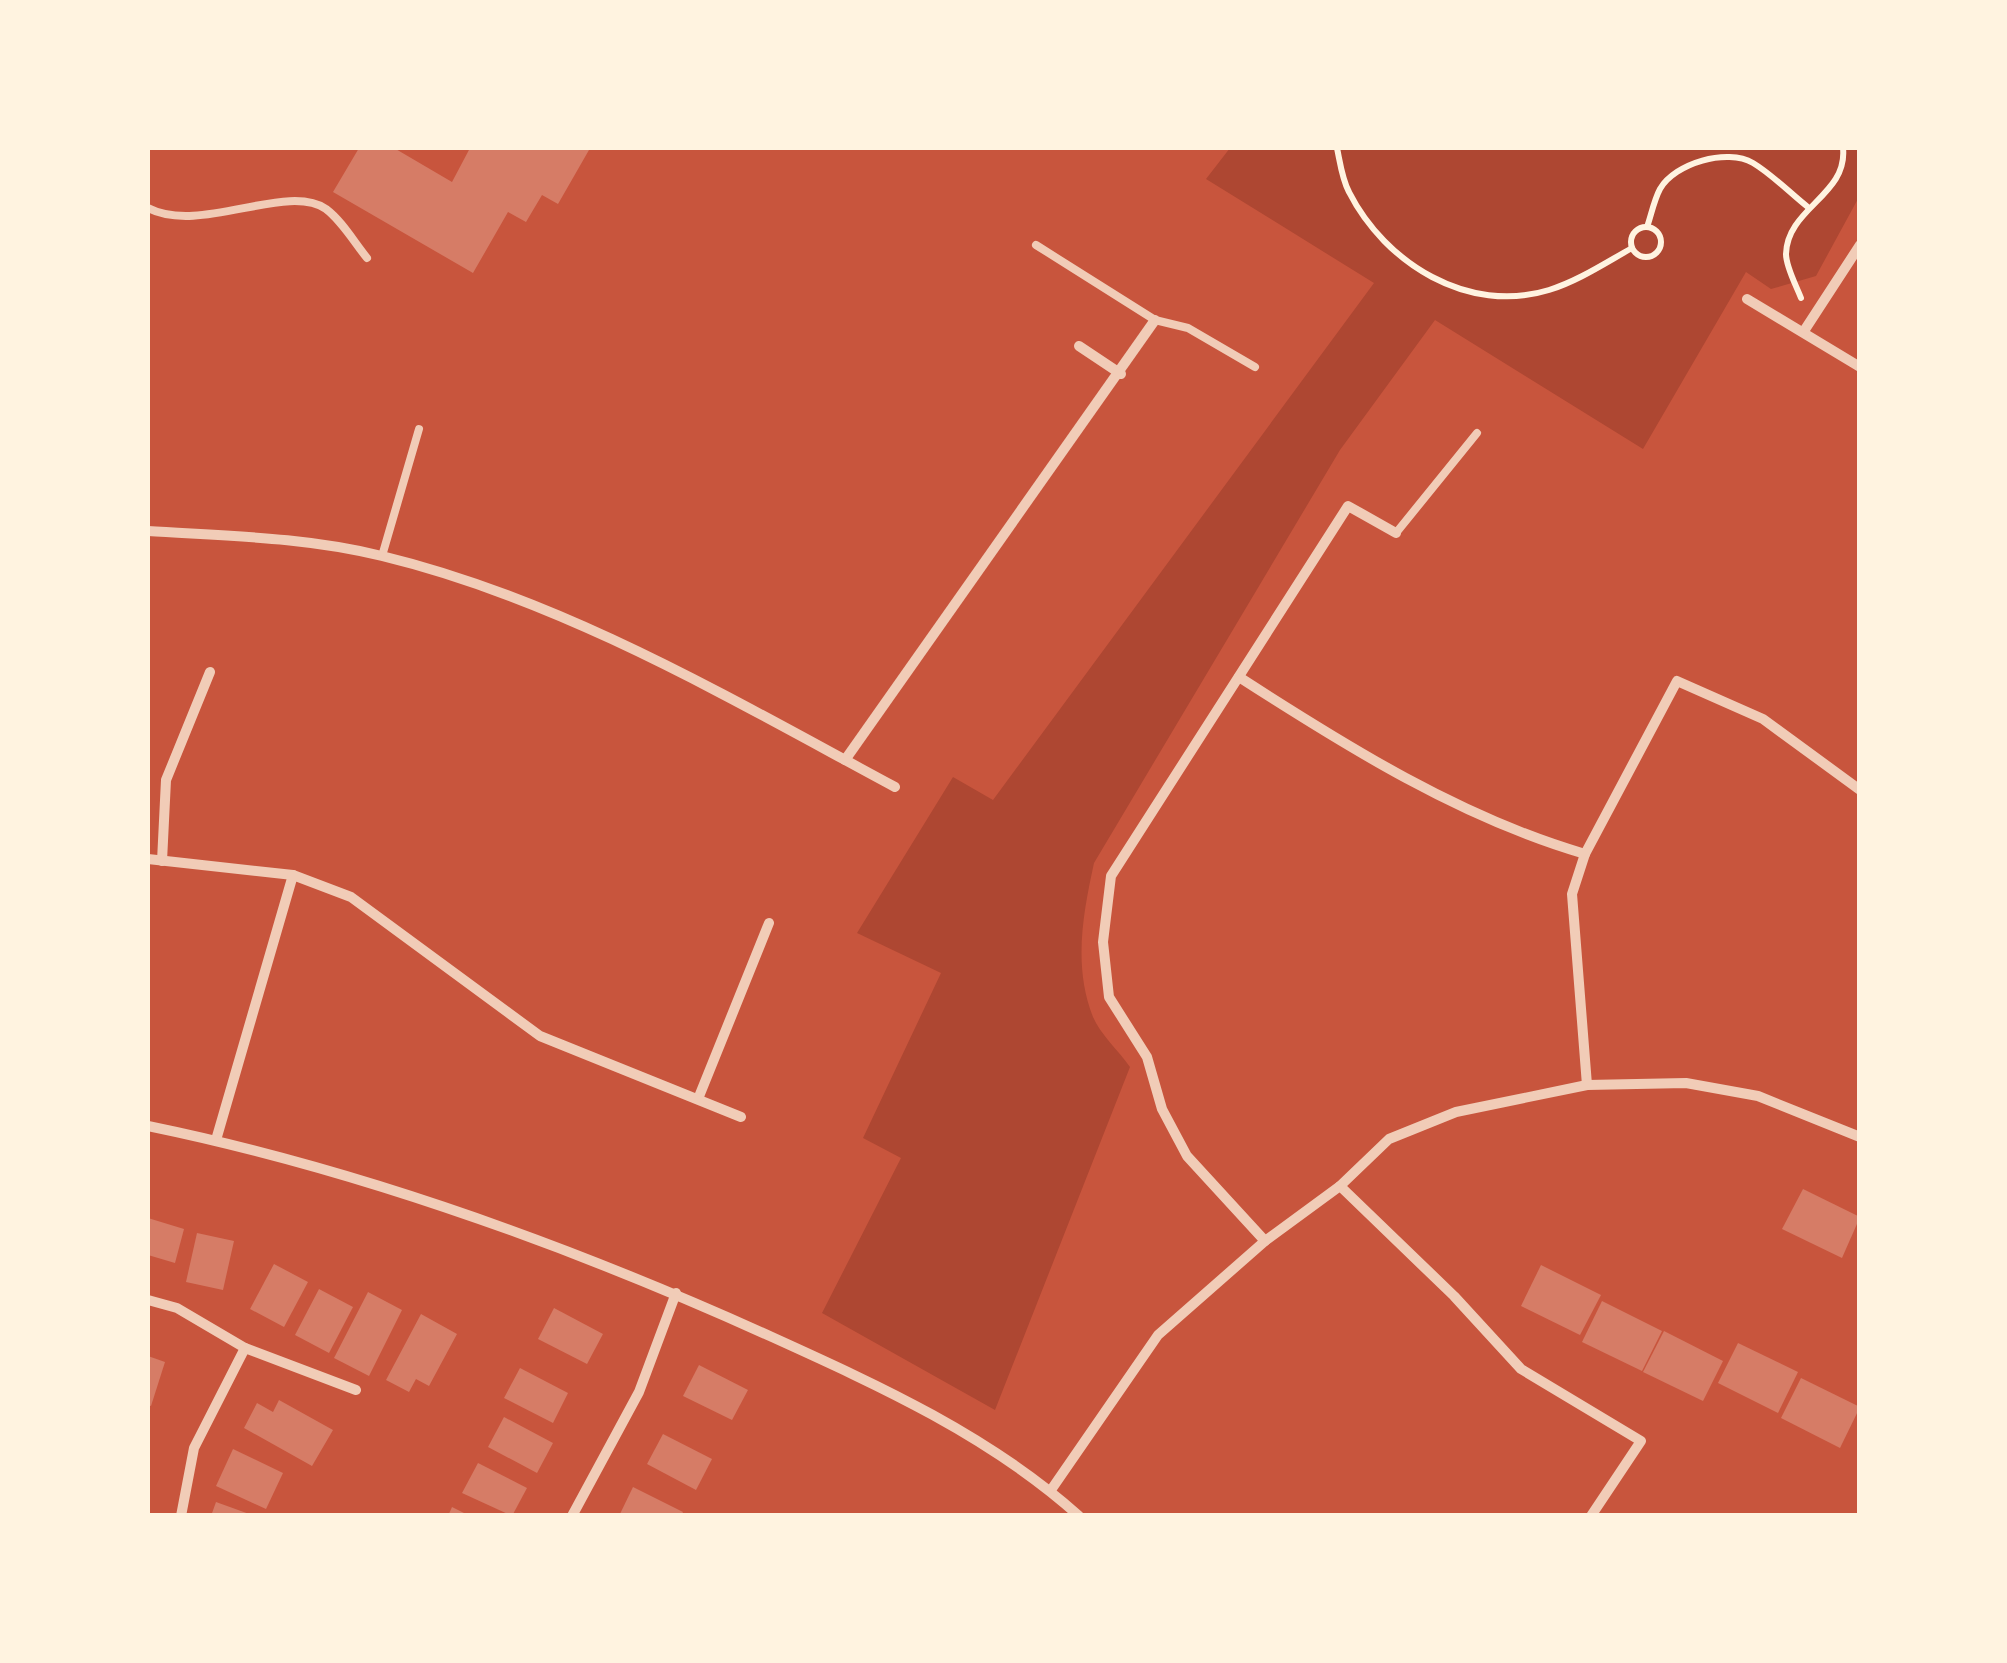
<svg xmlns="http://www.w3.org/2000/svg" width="2007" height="1663" viewBox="0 0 2007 1663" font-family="'Fira Sans Condensed',sans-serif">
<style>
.green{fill:#ae4732}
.building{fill:#d67c66}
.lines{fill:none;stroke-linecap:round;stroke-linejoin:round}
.path{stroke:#fff3e0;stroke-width:6}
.service{stroke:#f1ccb7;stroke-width:8}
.minor{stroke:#f1ccb7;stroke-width:10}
</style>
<rect width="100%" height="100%" fill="#c8553d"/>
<path class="green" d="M1230,148H1859V197L1816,276L1771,289L1746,272L1643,449L1435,320L1340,450L1094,863C1083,914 1073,966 1093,1017C1100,1034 1119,1051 1130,1067L995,1410L822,1313L901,1158L863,1138L941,973L857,933L953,777L993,800L1374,283L1206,179Z"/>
<g class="building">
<path d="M359,148H394L452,182L470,148L589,150L558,204L542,195L526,222L508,212L473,273L333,192Z"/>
<path d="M1803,1189L1860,1217L1842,1258L1782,1229Z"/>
<path d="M148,1218L184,1229L175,1263L148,1255Z"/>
<path d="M197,1233L234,1241L223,1290L186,1282Z"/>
<path d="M274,1264L308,1282L284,1327L250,1309Z"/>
<path d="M1541,1265L1601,1295L1580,1335L1521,1306Z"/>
<path d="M319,1289L353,1307L329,1353L295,1335Z"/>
<path d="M368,1292L402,1310L369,1376L334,1358Z"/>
<path d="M1602,1301L1662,1331L1642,1371L1582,1342Z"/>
<path d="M554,1308L603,1334L587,1364L538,1339Z"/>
<path d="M421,1314L457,1334L429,1386L416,1379L409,1392L386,1380Z"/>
<path d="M1664,1331L1723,1361L1703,1401L1643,1372Z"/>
<path d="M1738,1343L1798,1372L1778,1413L1718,1383Z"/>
<path d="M148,1356L165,1362L151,1406L148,1405Z"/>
<path d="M699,1365L748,1390L732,1420L683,1396Z"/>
<path d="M520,1368L568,1393L553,1423L504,1398Z"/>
<path d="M1801,1378L1860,1407L1840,1448L1781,1418Z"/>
<path d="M279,1400L333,1430L312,1466L244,1428L257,1403L273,1412Z"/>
<path d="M504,1417L553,1443L537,1473L488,1447Z"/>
<path d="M663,1434L712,1459L696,1490L647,1464Z"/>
<path d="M233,1449L283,1473L266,1509L216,1486Z"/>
<path d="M478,1463L527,1488L512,1516L462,1493Z"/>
<path d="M633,1487L683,1512L681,1516H619Z"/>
<path d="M216,1502L252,1515V1516H211Z"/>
<path d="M452,1507L470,1516H448Z"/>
</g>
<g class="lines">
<g class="path">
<path d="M1337,148C1340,162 1342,179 1349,192C1385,263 1468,315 1549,290C1578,281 1605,263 1632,248"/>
<path d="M1647,227C1651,216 1654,200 1660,189C1675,163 1727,148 1753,163C1773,175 1791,194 1809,208"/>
<circle cx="1646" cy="242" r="15"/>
<path d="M1801,298C1796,285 1786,267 1786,254C1787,208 1848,195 1843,148"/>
</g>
<g class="service">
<path d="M148,208C200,235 287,182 326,209C342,221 354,242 367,258"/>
<path d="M1036,245L1155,320L1188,328L1255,367"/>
<path d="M1396,533L1477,433"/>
<path d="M382,556L419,429"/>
</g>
<g class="minor">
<path d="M1747,299L1860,367"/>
<path d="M1804,331L1860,245"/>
<path d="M1079,346L1121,374"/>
<path d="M148,531C226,536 306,537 382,556C564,600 731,699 895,787"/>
<path d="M1239,677C1346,746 1461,818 1585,854"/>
<path d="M845,760L1155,320"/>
<path d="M148,859L293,875"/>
<path d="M162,861L166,780L210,672"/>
<path d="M1587,1085L1572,894L1585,854L1677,681L1763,719L1860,790"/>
<path d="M698,1099L769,923"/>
<path d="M148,1126C362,1170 573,1247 772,1337C880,1386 990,1436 1079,1516"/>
<path d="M216,1140L293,875L351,897L540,1036L741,1117"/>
<path d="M1340,1186L1454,1296L1521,1369L1641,1441L1591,1516"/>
<path d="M1265,1241L1187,1156L1162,1109L1147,1057L1109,997L1103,942L1111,876L1348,506L1396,533"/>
<path d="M148,1300L177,1308L245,1348L194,1448L181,1516"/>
<path d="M245,1348L356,1390"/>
<path d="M1051,1490L1158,1335L1265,1241L1340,1186L1389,1139L1456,1112L1587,1085L1686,1083L1758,1096L1860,1137"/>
<path d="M572,1516L639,1392L676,1293"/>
</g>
</g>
<rect width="2007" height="1663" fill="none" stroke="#fff3e0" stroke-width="300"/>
</svg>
